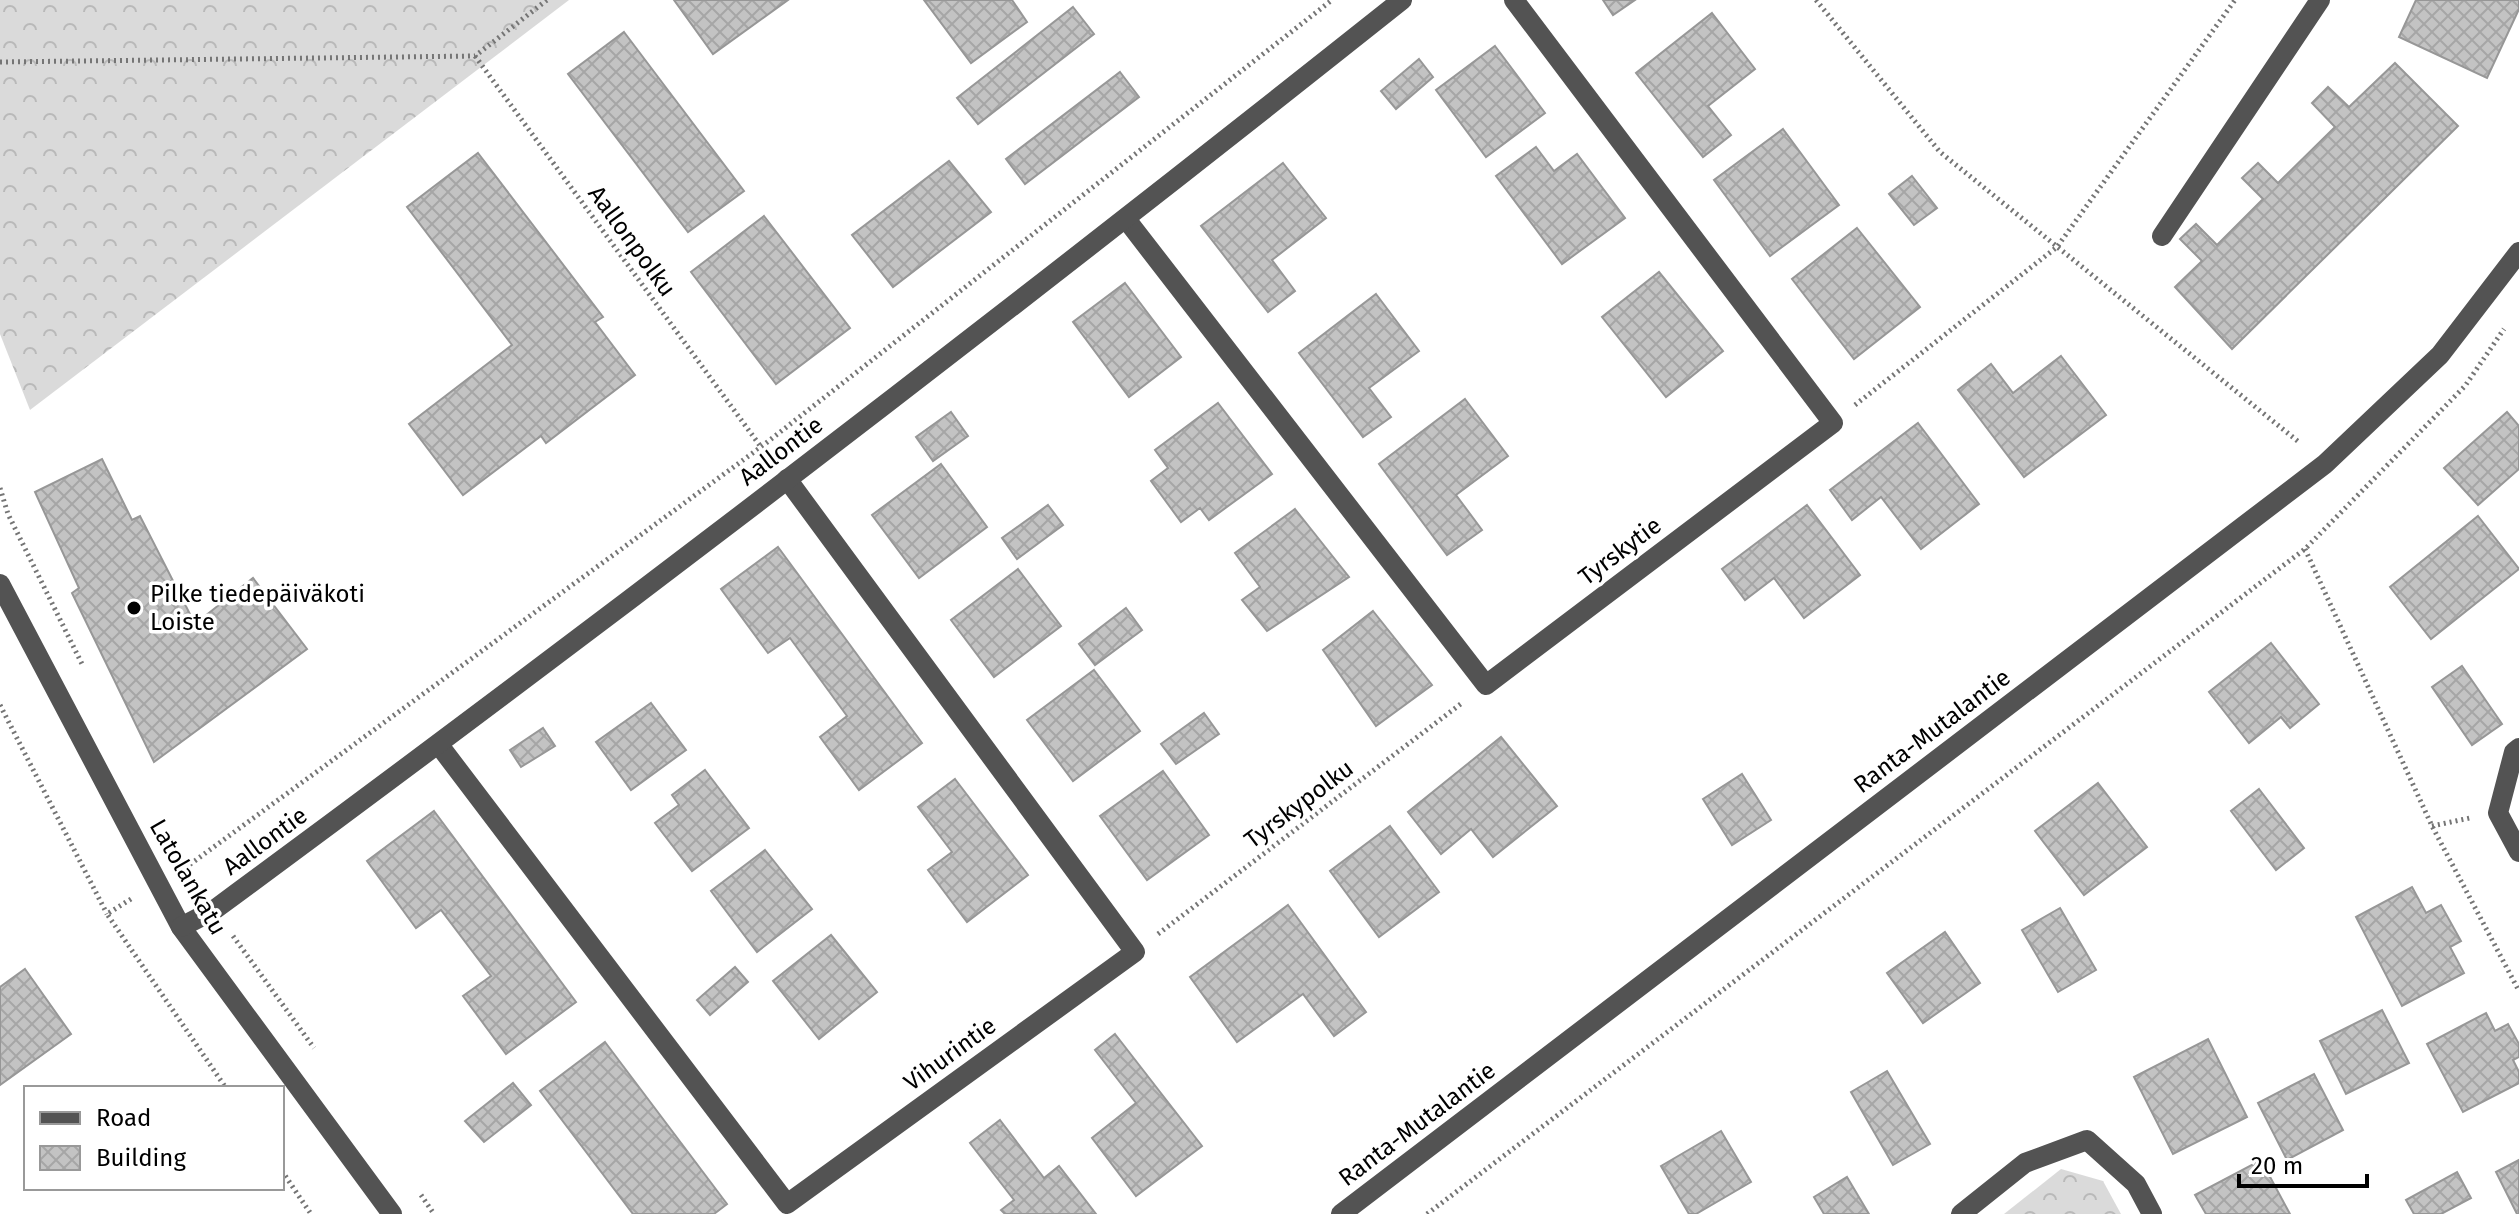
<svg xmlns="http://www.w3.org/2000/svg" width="2519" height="1214" viewBox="0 0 2519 1214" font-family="'Fira Sans',sans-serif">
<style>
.forest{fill:url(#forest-crowns)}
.building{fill:url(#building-cross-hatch);stroke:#979797;stroke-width:2}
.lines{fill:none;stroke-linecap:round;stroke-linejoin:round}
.path{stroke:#757575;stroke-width:5;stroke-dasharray:2 4;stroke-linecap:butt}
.minor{stroke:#535353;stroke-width:20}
.poi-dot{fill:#000;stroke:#fff;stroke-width:3}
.labels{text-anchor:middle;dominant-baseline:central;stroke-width:7;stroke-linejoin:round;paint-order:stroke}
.street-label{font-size:24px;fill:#000;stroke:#fff}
.poi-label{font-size:24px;fill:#000;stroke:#fff;text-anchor:start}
</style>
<defs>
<pattern id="forest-crowns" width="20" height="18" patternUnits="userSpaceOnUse" patternTransform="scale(2)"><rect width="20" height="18" fill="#dadada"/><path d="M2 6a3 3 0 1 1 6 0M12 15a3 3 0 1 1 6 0" fill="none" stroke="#b9b9b9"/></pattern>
<pattern id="building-cross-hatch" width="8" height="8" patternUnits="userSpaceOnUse" patternTransform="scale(2)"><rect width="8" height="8" fill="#c3c3c3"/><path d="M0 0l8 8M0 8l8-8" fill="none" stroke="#a6a6a6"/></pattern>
</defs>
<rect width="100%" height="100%" fill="#fff"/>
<g class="forest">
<path d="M0,0H569L30,410L0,334Z"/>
<path d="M2061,1169L2103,1181L2121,1214H2004Z"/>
</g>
<g class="building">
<path d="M674,0H788L713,54Z"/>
<path d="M924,0H1012L1027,22L971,63Z"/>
<path d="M1603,0H1635L1613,15Z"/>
<path d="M2416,0H2519V9L2487,78L2399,37Z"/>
<path d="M1073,7L1094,34L978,124L957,98Z"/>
<path d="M1712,13L1755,69L1708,106L1731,135L1703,157L1636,73Z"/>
<path d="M624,32L744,191L688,232L568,74Z"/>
<path d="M1495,46L1545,113L1486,157L1436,90Z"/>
<path d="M1419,59L1433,77L1396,109L1381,91Z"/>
<path d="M2395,63L2458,126L2232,349L2175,287L2202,261L2180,239L2196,224L2217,245L2263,199L2242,178L2258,163L2278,183L2335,127L2312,103L2328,87L2349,107Z"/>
<path d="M1120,72L1139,97L1025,184L1006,159Z"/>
<path d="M1783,129L1839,205L1770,256L1714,180Z"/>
<path d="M1536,147L1554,171L1577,154L1625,218L1562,264L1496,176Z"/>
<path d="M478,153L603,317L595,322L635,375L546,443L541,436L463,495L409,424L512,345L407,207Z"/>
<path d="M949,161L991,212L893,287L852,235Z"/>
<path d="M1283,163L1326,218L1272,260L1295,291L1268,312L1201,226Z"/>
<path d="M1912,176L1937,208L1914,225L1889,194Z"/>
<path d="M764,216L850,328L776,384L691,272Z"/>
<path d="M1857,228L1920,307L1854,359L1792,279Z"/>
<path d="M1659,272L1723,351L1666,397L1602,317Z"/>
<path d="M1125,283L1181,357L1129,397L1073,322Z"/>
<path d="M1376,294L1419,351L1369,388L1391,417L1363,437L1299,353Z"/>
<path d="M2061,356L2106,415L2024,477L1958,390L1991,364L2013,393Z"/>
<path d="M1465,399L1508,456L1456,495L1482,530L1447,555L1379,464Z"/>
<path d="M1218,403L1272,474L1209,520L1200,508L1181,522L1151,481L1168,468L1155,450Z"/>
<path d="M951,412L968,436L933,461L916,437Z"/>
<path d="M2507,412L2519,426V469L2478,505L2444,468Z"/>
<path d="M1918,423L1979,504L1921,549L1881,497L1852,520L1830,490Z"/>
<path d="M102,459L132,520L140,516L195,624L253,578L307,649L154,762L72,593L79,588L35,492Z"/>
<path d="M941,464L987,527L919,578L872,515Z"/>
<path d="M1048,505L1063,525L1017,559L1002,538Z"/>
<path d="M1807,505L1860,575L1804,618L1774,578L1745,600L1722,569Z"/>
<path d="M1295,509L1349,577L1267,631L1242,600L1260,587L1235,553Z"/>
<path d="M2478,516L2519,569L2431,639L2390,587Z"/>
<path d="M778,547L922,743L859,790L820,737L847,716L790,638L768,653L721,589Z"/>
<path d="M1018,569L1061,626L994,677L951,620Z"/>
<path d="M1126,608L1142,630L1095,665L1079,644Z"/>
<path d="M1373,611L1432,685L1376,726L1323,650Z"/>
<path d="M2271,643L2319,704L2290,728L2281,717L2249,743L2209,692Z"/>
<path d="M2462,666L2502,724L2472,745L2432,687Z"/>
<path d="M1094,670L1140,731L1073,781L1027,720Z"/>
<path d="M651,703L686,750L631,790L596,742Z"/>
<path d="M1204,713L1219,734L1176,764L1161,744Z"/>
<path d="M543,728L555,746L521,767L510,750Z"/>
<path d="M1501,737L1557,806L1493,857L1471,829L1441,854L1408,812Z"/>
<path d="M705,770L749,828L692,871L655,823L679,805L672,795Z"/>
<path d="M1163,771L1209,835L1147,880L1100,816Z"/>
<path d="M1742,774L1771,820L1732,845L1703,799Z"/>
<path d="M955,779L1028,875L967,922L928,870L952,852L918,807Z"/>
<path d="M2098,783L2147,847L2084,895L2035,831Z"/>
<path d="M2259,789L2304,848L2276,870L2231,811Z"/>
<path d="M434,811L576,1002L506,1054L463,996L491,976L441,910L416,928L367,861Z"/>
<path d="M1390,826L1439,892L1379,937L1330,871Z"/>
<path d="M765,850L812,909L757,952L711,891Z"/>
<path d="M2412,887L2426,913L2441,905L2461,941L2450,947L2464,973L2402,1006L2356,917Z"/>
<path d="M1288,905L1366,1012L1334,1036L1303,994L1237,1042L1190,977Z"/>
<path d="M2060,908L2096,970L2058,992L2022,930Z"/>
<path d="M1945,932L1980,983L1923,1023L1887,973Z"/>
<path d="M831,935L877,992L819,1039L773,981Z"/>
<path d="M735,967L748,982L710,1015L697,1000Z"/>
<path d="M25,969L71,1034L0,1085V987Z"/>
<path d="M2382,1010L2409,1063L2346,1094L2320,1041Z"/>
<path d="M2486,1013L2495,1031L2508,1024L2519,1044V1057L2513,1060L2519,1072V1083L2463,1112L2427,1044Z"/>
<path d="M1115,1034L1202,1146L1136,1196L1092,1138L1136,1103L1095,1050Z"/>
<path d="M2208,1039L2247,1117L2173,1154L2134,1077Z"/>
<path d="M605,1042L727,1204L714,1214H633L540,1091Z"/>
<path d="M1887,1071L1930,1144L1893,1165L1851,1092Z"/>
<path d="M2314,1074L2343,1130L2287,1160L2258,1103Z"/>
<path d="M513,1083L531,1105L484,1142L465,1121Z"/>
<path d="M1000,1120L1044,1178L1059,1166L1096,1214H1005L1001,1210L1014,1200L970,1143Z"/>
<path d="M1721,1131L1751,1182L1696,1214H1689L1661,1166Z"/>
<path d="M2261,1160L2290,1214H2206L2195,1195Z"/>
<path d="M2519,1160V1214H2517L2496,1172Z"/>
<path d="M2457,1172L2471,1198L2441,1214H2414L2406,1200Z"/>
<path d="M1847,1177L1869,1214H1824L1814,1197Z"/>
</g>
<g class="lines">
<g class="path">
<path d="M1816,0L1940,152L2300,443"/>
<path d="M475,56L761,447"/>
<path d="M0,62L475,56L547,0"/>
<path d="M1855,405L2057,247L2235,0"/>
<path d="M0,488L8,514L83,666"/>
<path d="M2305,549L2432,826L2519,991"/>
<path d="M0,705L107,914"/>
<path d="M2432,826L2470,818"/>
<path d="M185,868L761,447L1332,0"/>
<path d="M131,899L107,914L226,1088"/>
<path d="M1158,934L1462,703"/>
<path d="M233,936L314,1048"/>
<path d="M282,1171L311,1214"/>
<path d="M421,1195L434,1214"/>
<path d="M1427,1214L2305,549L2465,386L2504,329"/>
</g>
<g class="minor">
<path d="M1126,219L1486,685L1833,423L1514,0"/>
<path d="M2162,236L2320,0"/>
<path d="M0,584L181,927L392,1214"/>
<path d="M439,745L787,1204L1135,952L787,479"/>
<path d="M2519,748L2514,752L2498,813L2519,852"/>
<path d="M181,927L214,910C616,614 1012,310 1402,0"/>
<path d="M1341,1214L2325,464L2440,355L2519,252"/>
<path d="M1961,1214L2025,1163L2087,1140L2136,1184L2152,1214"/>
</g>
</g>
<circle class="poi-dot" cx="134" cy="608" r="8"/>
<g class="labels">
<g class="street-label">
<text transform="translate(632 241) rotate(54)">Aallonpolku</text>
<text transform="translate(781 451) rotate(-37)">Aallontie</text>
<text transform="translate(1620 551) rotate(-37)">Tyrskytie</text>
<text transform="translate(1932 731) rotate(-37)">Ranta-Mutalantie</text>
<text transform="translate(1299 804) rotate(-37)">Tyrskypolku</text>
<text transform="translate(265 841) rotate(-36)">Aallontie</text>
<text transform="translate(188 877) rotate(60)">Latolankatu</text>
<text transform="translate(950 1054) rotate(-36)">Vihurintie</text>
<text transform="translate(1417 1124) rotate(-37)">Ranta-Mutalantie</text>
</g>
<g class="poi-label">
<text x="150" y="594">Pilke tiedepäiväkoti<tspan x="150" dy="28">Loiste</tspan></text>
</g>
</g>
<rect x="24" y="1086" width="260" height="104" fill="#ffffff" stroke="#999999" stroke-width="2"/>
<rect x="40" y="1112" width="40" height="12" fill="#535353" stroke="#999999" stroke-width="2"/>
<text x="96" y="1126" font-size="24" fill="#000000">Road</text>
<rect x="40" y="1146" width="40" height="24" fill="url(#building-cross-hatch)" stroke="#999999" stroke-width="2"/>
<text x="96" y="1166" font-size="24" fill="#000000">Building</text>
<path d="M2239 1174v12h128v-12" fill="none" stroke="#000000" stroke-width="4"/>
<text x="2251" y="1174" font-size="24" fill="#000000" stroke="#ffffff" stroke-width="6" paint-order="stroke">20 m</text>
</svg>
